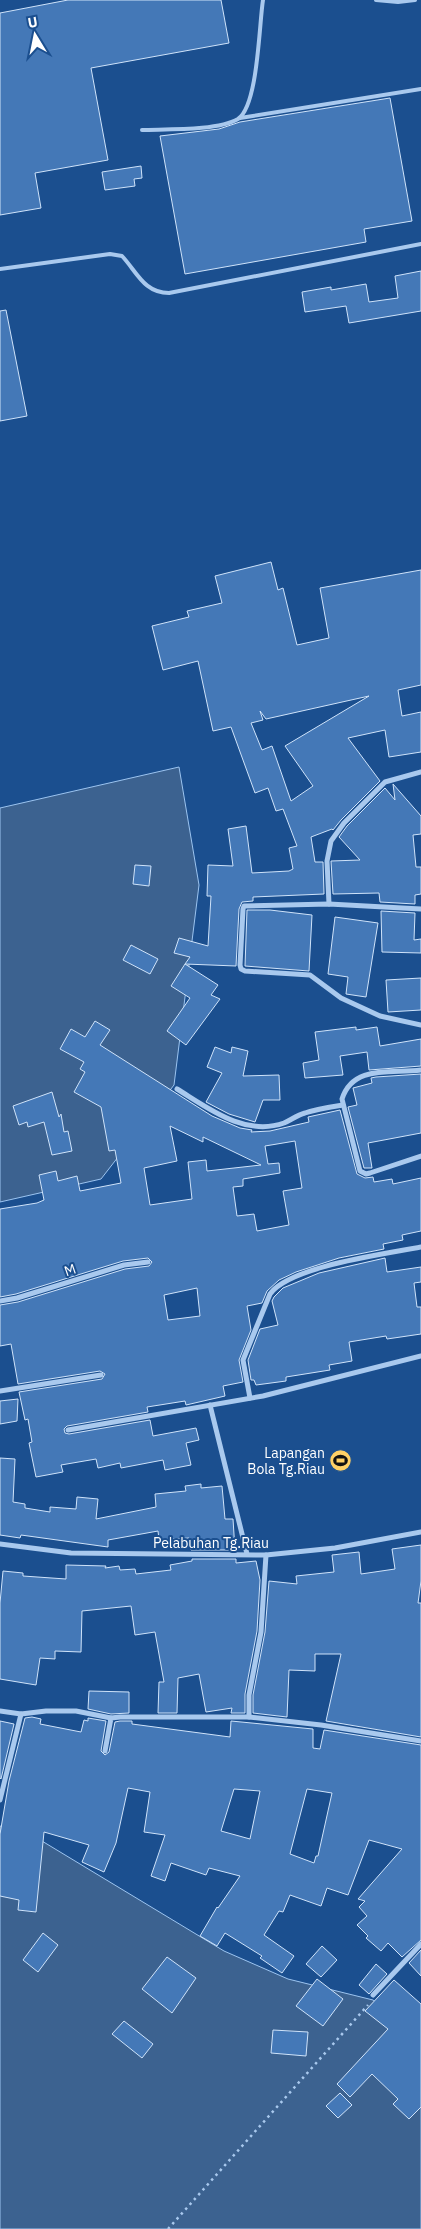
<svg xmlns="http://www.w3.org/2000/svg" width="421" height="2229" viewBox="0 0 421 2229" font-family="'IBM Plex Sans',sans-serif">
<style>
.water{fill:#3c6290;stroke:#9cc4f0}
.building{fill:#4478b7;stroke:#cfe3fa;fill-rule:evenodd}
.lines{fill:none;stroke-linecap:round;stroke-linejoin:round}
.path{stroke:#a9c9ee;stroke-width:2.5;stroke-dasharray:2.5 4;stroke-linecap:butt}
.lane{stroke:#a9c9ee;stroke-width:4}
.street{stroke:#a9c9ee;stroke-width:5}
.labels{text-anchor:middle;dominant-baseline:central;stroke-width:4;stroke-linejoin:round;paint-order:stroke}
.street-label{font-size:14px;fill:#fff;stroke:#1b4f8f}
.poi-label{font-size:14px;fill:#fff;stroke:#1b4f8f;text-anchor:end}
</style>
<rect width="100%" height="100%" fill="#1b4f8f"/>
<g class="water">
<path d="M179,767L199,885L174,1085L101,1179L0,1202V808Z"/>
<path d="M0,1826L32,1835L224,1951L288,1979L373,2000L421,2037V2229H0Z"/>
</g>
<g class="building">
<path d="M68,0H221L229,43L91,68L108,160L35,173L41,208L0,215V13Z"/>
<path d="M390,98L412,221L364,229L366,242L185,274L160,136L219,129L240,122Z"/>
<path d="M141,166L142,178L134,179L135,186L105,190L102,172Z"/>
<path d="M421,271V311L349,323L346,306L305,312L302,292L331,287V290L366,284L369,302L398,298L395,276Z"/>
<path d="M6,310L27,416L0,421V311Z"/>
<path d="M271,562L278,590L283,588L297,645L329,638L320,588L421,570V685L398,690L402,716L421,712V752L389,757L385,730L348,738L380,781L341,820L333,830L332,829L311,837L315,862H323L324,894L253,897V901L242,902L239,909L236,966L185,964L190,957L174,953L179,938L208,946L211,896H207L208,865L233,866L228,829L246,826L252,873L289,871L293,869L289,848L297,846L283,809L276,811L268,788L255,793L231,727L213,731L198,661L163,670L152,626L189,617L187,611L222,603L215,576ZM369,696L285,746L313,786L291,801L272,746L262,750L251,723L263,720L260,711L266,719Z"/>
<path d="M393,784L421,816V834L413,835L416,867H421V894L415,895V904L380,902L379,893L333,894L331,861L360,860L339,837L347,826L385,788L395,800Z"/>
<path d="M135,865L151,866L149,886L133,884Z"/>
<path d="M247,910H270L312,915L309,971L245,966Z"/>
<path d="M381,911L415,913L414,940L421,939V953L382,952Z"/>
<path d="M335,917L378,923L366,997L346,994L348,977L328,974Z"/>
<path d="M131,945L158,959L150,974L123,960Z"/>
<path d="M185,964L218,985L211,995L220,999L186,1045L167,1031L190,998L171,986Z"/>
<path d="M421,978V1010L388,1012L386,980Z"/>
<path d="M95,1021L110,1030L100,1045L212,1116L240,1128L252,1130L251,1132L270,1131L309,1122L308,1117L340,1110L357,1174L365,1178L373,1177L374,1182L392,1179L393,1184L421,1178V1231L402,1235L403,1240L383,1244L384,1249L339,1258L296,1272L279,1280L267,1291L262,1303L247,1306L251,1330L239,1360L243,1382L223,1386L225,1396L186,1405L185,1401L147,1407L148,1412L67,1426L64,1429L65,1433L69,1434L150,1420L153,1436L196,1428L199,1440L186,1443L191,1465L165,1470L163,1460L121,1468L120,1463L98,1468L96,1459L61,1465L63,1472L36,1477L29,1443L32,1442L28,1419L25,1420L19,1392L102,1379L105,1374L100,1371L18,1384L11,1344L0,1346V1305L18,1302L125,1269L149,1266L152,1262L148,1258L123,1261L16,1294L0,1297V1209L37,1203L44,1200L39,1175L56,1171L58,1181L77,1176L80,1191L121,1183L115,1150L109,1151L101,1107L74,1092L85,1072L80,1069L84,1062L60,1049L71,1029L85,1037ZM170,1126L203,1142V1137L261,1165L207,1171L206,1160L188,1162L192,1199L150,1205L144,1168L177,1161ZM295,1141L302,1188L283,1191L289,1225L257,1231L254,1214L237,1216L233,1187L243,1186V1179L280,1173L279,1163L268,1164L265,1146ZM197,1288L200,1316L168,1320L164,1295Z"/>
<path d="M356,1027V1030L377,1027L380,1046L421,1039V1066L369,1070L367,1052L340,1056L343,1075L305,1078L303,1063L319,1060L315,1032Z"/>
<path d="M215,1047L231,1053L232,1047L248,1051L243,1076L279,1075L280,1100H263L255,1122L229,1114L206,1102L222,1073L207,1067Z"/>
<path d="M421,1074V1133L368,1143L372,1168H364L348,1107L357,1105L353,1088L372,1083L371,1078L376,1077Z"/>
<path d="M52,1092L59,1117L61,1114L64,1132L68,1131L72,1151L52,1155L44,1122L28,1127L27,1122L19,1125L13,1106Z"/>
<path d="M385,1258L387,1272L421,1267V1282L414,1283L417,1307H421V1334L387,1339L386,1336L349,1342L352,1361L329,1365L330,1370L286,1377V1381L256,1385L254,1380H251L248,1360L260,1329L278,1325L272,1301L274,1297L283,1288L319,1273Z"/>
<path d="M18,1399L17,1421L0,1424V1401Z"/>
<path d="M0,1458L15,1459L13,1502L25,1504V1508L50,1512V1507L76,1509L77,1497L98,1499L96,1519L156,1507L155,1494L186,1491L185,1486L201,1484V1488L222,1486L225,1519H233L235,1550H191L189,1538L159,1540L158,1531L108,1540V1547L21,1535L20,1538L0,1535Z"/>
<path d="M421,1545V1581L418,1603H421V1737L326,1721L341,1654H315V1671L289,1670L287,1717L253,1713V1695L265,1632L269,1581L297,1584L296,1576L334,1572L332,1555L359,1552L361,1574L395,1569L392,1549Z"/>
<path d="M192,1559H236V1563L256,1561L260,1580L257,1631L245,1694V1713H231L232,1708L206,1712L199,1674L178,1678L177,1713H158L159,1682H164L155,1632L135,1635L131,1606L82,1611L81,1652L55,1651V1659L40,1658L36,1685L0,1679V1603L3,1571L23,1573V1576L66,1579V1565L106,1566L105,1568L119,1566L120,1570L135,1569L136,1574L171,1570L170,1565L192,1561Z"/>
<path d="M89,1691L129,1692V1713L111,1714L88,1709Z"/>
<path d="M32,1717L41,1719L40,1724L81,1732L84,1720L88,1721V1718L106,1721L101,1751L105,1755L109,1752L115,1722L120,1721H132V1724L230,1737L231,1721L313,1729V1748L320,1749L324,1730L421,1745V1940L402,1957L388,1943L381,1951L366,1938L368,1936L357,1925L367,1916L359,1907L365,1901L358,1899L402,1849L369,1840L348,1895L327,1888L321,1906L290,1895L283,1912L279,1911L264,1935L294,1956L282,1973L260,1958L262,1956L225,1933L217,1946L200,1936L217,1907L218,1908L240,1876L209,1868L206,1875L171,1863L165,1881L151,1876L165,1835L144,1832L150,1792L128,1788L116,1843L104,1872L82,1862L89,1845L44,1832L36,1912L18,1910L19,1900L0,1896V1834L9,1781L25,1718ZM234,1789L260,1791L250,1839L221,1831ZM307,1789L332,1793L318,1856H316L314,1863L290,1854Z"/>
<path d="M0,1721L14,1724L1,1779L0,1778Z"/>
<path d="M43,1933L58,1945L38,1972L23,1960Z"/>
<path d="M322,1946L337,1960L321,1977L306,1964Z"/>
<path d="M421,1950V1976L409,1963Z"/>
<path d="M167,1957L196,1978L172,2013L142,1989Z"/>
<path d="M376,1964L387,1974L369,1994L359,1985Z"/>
<path d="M317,1979L343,1999L323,2026L296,2006Z"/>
<path d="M394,1980L421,2004V2107L409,2119L393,2104L398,2099L372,2074L350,2097L337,2084L388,2029L365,2011Z"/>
<path d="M124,2021L153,2044L142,2058L112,2034Z"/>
<path d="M273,2030L308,2032L306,2056L271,2053Z"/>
<path d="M340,2093L352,2105L338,2118L326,2106Z"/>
</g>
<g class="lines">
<path class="path" d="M168,2229L368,2005"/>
<g class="lane">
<path d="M376,0L398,2L415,0"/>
<path d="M240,118L421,89"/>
<path d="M142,130C166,129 218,131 238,119C258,106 259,25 263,0"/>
<path d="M0,269L110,254L122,256C137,272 144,293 169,293L421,244"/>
</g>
<g class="street">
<path d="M329,904L327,861L331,841L344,823L385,782L421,772"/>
<path d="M421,909L329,904L244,906L243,909L240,965L241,969L245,971L310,975L341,998L380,1016L421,1025"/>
<path d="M421,1070C392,1074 353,1064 342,1099L360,1171L366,1174L370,1173L421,1156"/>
<path d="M177,1089C208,1108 245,1137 284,1123C291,1120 297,1115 305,1113C317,1109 330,1107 343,1105"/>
<path d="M0,1301L17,1298L124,1265L148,1262"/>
<path d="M0,1391L101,1375"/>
<path d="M250,1398L243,1360L270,1294C290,1266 386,1254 421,1247"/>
<path d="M210,1405L247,1554"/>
<path d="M68,1430L263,1396L421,1356"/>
<path d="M0,1544L71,1553L266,1555L335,1548L421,1532"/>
<path d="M0,1711L21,1714L46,1711H76L111,1718"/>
<path d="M249,1717V1695L261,1632L266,1555"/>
<path d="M105,1751L111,1718L120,1717H249L321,1725L421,1741"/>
<path d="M0,1800L21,1714"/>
<path d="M373,1995L421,1944"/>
</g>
</g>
<defs>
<symbol id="stadium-disc" viewBox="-11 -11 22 22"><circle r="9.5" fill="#ffd166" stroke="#1b4f8f"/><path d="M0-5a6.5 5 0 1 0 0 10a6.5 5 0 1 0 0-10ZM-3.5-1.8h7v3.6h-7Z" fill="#111"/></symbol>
</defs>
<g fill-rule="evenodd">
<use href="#stadium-disc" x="328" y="1448" width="25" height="25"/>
</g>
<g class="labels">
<g class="street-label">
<text transform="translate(70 1270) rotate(-19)">M</text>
<text x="211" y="1543">Pelabuhan Tg.Riau</text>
</g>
<g class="poi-label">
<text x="325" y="1453">Lapangan<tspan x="325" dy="16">Bola Tg.Riau</tspan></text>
</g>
</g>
<g transform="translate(35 35) rotate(350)" stroke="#1b4f8f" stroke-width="4" paint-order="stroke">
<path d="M0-4L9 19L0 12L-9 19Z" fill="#ffffff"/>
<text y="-8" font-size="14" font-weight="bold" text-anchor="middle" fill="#ffffff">U</text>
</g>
</svg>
